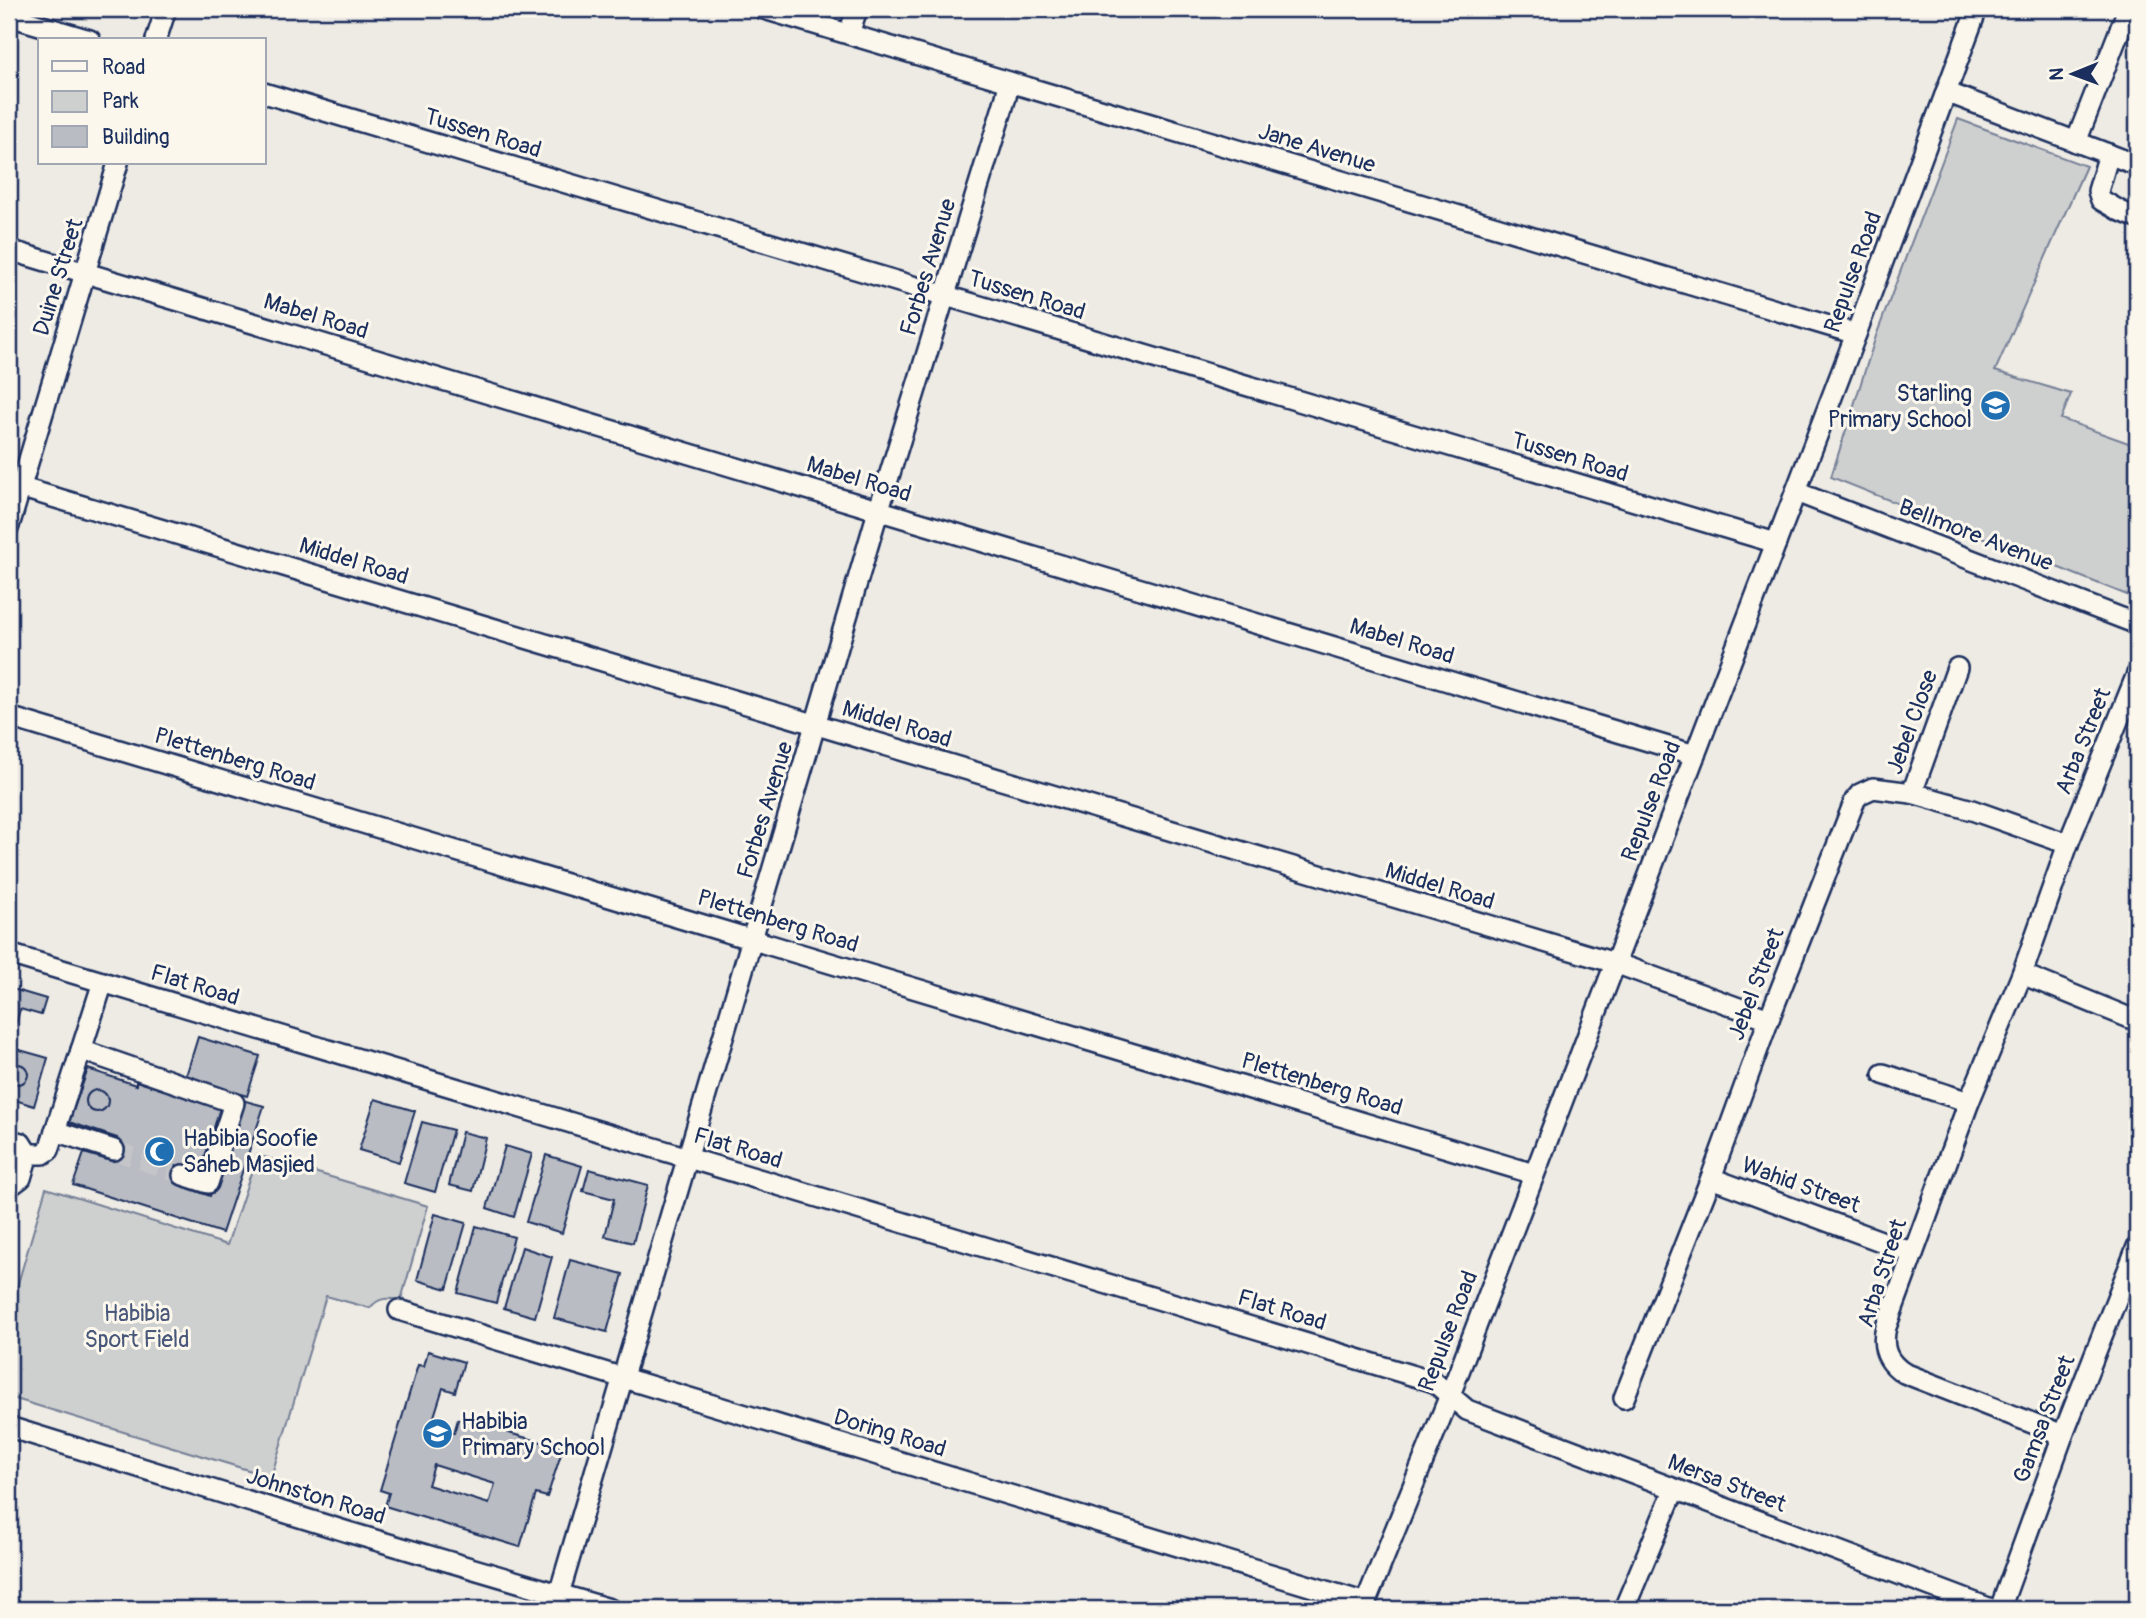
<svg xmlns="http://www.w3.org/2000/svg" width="2146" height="1618" viewBox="0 0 2146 1618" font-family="Pangolin,sans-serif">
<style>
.green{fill:#cecfcf;stroke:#747f96;stroke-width:2}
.building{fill:#b9bcc3;stroke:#1b2f5e;stroke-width:2;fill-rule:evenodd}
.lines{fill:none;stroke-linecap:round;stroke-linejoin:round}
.minor-tunnel{stroke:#c4c5c9;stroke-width:19;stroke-dasharray:19 10;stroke-linecap:butt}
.minor-casing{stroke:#1b2f5e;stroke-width:24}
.minor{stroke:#fbf7ec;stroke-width:19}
.labels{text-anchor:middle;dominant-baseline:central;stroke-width:6;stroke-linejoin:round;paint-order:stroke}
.street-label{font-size:23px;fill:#1b2f5e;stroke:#fbf7ec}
.poi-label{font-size:23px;fill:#1b2f5e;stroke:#fbf7ec;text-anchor:start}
.park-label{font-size:23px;fill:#48577a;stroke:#fbf7ec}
</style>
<rect width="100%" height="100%" fill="#eeebe4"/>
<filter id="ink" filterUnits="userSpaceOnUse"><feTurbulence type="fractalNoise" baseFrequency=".0143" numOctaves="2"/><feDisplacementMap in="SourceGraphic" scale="14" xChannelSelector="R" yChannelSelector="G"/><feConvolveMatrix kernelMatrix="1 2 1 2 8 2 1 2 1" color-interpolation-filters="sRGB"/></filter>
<g filter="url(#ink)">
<g class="green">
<path d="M1958,119L2086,166L1995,371L2071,394L2061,419L2137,446V599L1831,477L1876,336Z"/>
<path d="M257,1155L428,1206L401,1300C387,1298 379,1297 370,1308L326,1296L271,1477L9,1397V1314L46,1188L227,1245Z"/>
</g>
<g class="building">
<path d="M9,988L46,999L41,1015L20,1009L12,1039L9,1038Z"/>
<path d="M198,1037L260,1056L247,1096L186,1076Z"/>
<path d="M9,1047L48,1058L34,1106L9,1098Z"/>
<circle cx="18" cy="1074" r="10"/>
<path d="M88,1069L136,1085V1081L220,1108L201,1171L185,1166L180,1185L210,1196L242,1100L264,1106L222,1233L73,1185L84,1153L111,1161L117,1138L69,1122Z"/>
<circle cx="97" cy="1101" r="11"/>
<path d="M375,1099L415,1111L399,1162L359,1150Z"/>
<path d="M422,1122L453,1130L435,1192L404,1183Z"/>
<path d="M462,1132L486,1138L473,1191L449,1185Z"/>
<path d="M505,1146L532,1154L514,1217L487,1208Z"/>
<path d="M546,1155L582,1166L562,1233L526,1222Z"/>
<path d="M589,1169L648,1185L633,1243L605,1236L614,1199L583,1191Z"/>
<path d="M435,1214L466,1223L447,1289L417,1280Z"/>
<path d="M476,1226L514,1237L496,1303L458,1293Z"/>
<path d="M522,1247L552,1257L535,1317L504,1308Z"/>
<path d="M570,1260L623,1274L607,1332L554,1318Z"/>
<path d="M428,1351L464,1362L455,1392L443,1388L431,1426L454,1433L458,1419L563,1448L547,1497L536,1494L520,1547L385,1506L389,1493L380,1490L418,1365L424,1366ZM434,1465L495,1484L489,1504L428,1485Z"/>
</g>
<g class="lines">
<path class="minor-tunnel" d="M114,1150L183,1175"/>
<defs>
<g id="minor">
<path d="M764,9L1856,334"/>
<path d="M9,16L90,40"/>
<path d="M849,34L857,9"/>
<path d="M156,40L166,9"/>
<path d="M1946,92L2137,165"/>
<path d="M264,93L1776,543"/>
<path d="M2076,142L2128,9"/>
<path d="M2109,154L2098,191L2101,200L2120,211L2137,218"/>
<path d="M9,250L1695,755"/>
<path d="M9,484L1615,963L1769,1019"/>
<path d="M1796,492L2137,624"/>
<path d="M9,526L118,163"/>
<path d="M9,717L1534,1174"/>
<path d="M1912,793L1957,668"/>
<path d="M9,954L1434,1382L1467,1410L1991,1609"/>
<path d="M2022,974L2137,1021"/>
<path d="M81,1050L234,1103L208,1183L183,1175"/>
<path d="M1883,1074L1969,1102"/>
<path d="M55,1131L114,1150"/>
<path d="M9,1140L21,1143L28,1154H43L49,1150L103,982"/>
<path d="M1711,1178L1913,1253"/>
<path d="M9,1184H13L21,1178L28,1154"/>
<path d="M399,1310L1366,1603"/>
<path d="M1624,1398L1711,1178L1769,1019L1855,800L1860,794L1873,788L1912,793L1972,810L2068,844"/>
<path d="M9,1427L348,1532L610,1609"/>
<path d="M2063,1435L1904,1373C1887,1362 1881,1348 1886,1327L1969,1102L2022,974L2068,844L2137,674"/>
<path d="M559,1594L874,525L1006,97L1009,82"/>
<path d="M1363,1609L1450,1395L1856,334L1977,9"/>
<path d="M1624,1609L1674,1490"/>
<path d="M2000,1609L2063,1435L2137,1247"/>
</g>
</defs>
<use href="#minor" class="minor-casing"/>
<use href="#minor" class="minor"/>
</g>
</g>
<defs>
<symbol id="school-disc" viewBox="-11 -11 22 22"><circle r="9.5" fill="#1f6fb2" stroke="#fbf7ec"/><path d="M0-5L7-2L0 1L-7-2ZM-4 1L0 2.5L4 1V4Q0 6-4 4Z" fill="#fff"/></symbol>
<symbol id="mosque-disc" viewBox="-11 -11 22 22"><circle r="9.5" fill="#1f6fb2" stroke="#fbf7ec"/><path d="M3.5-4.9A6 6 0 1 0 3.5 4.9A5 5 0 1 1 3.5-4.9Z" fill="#fff"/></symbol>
</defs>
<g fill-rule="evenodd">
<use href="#school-disc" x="1978" y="388" width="35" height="35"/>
<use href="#mosque-disc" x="142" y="1134" width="35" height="35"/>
<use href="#school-disc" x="420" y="1416" width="35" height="35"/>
</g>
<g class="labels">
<g class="street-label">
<text transform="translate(483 133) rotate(17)">Tussen Road</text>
<text transform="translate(1317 148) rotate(17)">Jane Avenue</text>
<text transform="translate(928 267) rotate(-73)">Forbes Avenue</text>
<text transform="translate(1853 272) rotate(-70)">Repulse Road</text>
<text transform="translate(58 277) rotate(-73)">Duine Street</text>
<text transform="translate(1027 295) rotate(17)">Tussen Road</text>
<text transform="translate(316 316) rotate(17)">Mabel Road</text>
<text transform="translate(1570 457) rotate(17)">Tussen Road</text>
<text transform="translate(859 479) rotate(17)">Mabel Road</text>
<text transform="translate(1976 535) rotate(21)">Bellmore Avenue</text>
<text transform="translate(354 561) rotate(17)">Middel Road</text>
<text transform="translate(1402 641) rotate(17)">Mabel Road</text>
<text transform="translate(1912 722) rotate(-70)">Jebel Close</text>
<text transform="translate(897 724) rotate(17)">Middel Road</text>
<text transform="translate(2083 741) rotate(-68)">Arba Street</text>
<text transform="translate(235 759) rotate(17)">Plettenberg Road</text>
<text transform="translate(1651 801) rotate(-69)">Repulse Road</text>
<text transform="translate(765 810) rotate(-73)">Forbes Avenue</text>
<text transform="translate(1440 886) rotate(17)">Middel Road</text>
<text transform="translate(778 921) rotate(17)">Plettenberg Road</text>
<text transform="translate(1756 984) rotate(-69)">Jebel Street</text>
<text transform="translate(195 985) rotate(17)">Flat Road</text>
<text transform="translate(1322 1084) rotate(17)">Plettenberg Road</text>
<text transform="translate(738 1148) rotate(17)">Flat Road</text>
<text transform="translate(1801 1185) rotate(20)">Wahid Street</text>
<text transform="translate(1882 1273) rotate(-72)">Arba Street</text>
<text transform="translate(1282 1310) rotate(17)">Flat Road</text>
<text transform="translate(1448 1331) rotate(-69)">Repulse Road</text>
<text transform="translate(2044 1419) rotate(-69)">Gamsa Street</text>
<text transform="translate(890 1433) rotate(17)">Doring Road</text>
<text transform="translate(1727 1483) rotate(21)">Mersa Street</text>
<text transform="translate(316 1496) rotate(17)">Johnston Road</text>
</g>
<g class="poi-label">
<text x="1972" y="393" text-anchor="end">Starling<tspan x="1972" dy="26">Primary School</tspan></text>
<text x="183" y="1138">Habibia Soofie<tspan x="183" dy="26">Saheb Masjied</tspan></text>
<text x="461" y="1421">Habibia<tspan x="461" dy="26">Primary School</tspan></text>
</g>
<g class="park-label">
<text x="137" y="1313">Habibia<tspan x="137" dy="26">Sport Field</tspan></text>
</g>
</g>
<rect width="2146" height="1618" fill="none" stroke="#fbf7ec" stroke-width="35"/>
<rect x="18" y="18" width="2111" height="1583" fill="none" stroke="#1b2f5e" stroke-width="2.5" filter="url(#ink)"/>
<rect x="38" y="38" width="228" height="126" fill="#fbf7ec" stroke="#a1a7b3" stroke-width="2"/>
<rect x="52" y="61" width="35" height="10" fill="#fbf7ec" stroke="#a1a7b3" stroke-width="2"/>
<text x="102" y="74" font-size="21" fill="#1b2f5e">Road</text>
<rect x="52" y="91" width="35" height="21" fill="#cecfcf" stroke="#a1a7b3" stroke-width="2"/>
<text x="102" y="108" font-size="21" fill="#1b2f5e">Park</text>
<rect x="52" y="126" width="35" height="21" fill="#b9bcc3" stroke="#a1a7b3" stroke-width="2"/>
<text x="102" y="144" font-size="21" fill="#1b2f5e">Building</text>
<g transform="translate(2073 74) rotate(269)" stroke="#fbf7ec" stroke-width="5" paint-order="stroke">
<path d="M0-5L12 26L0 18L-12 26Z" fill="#1b2f5e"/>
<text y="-10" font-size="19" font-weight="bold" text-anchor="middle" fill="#1b2f5e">N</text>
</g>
</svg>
